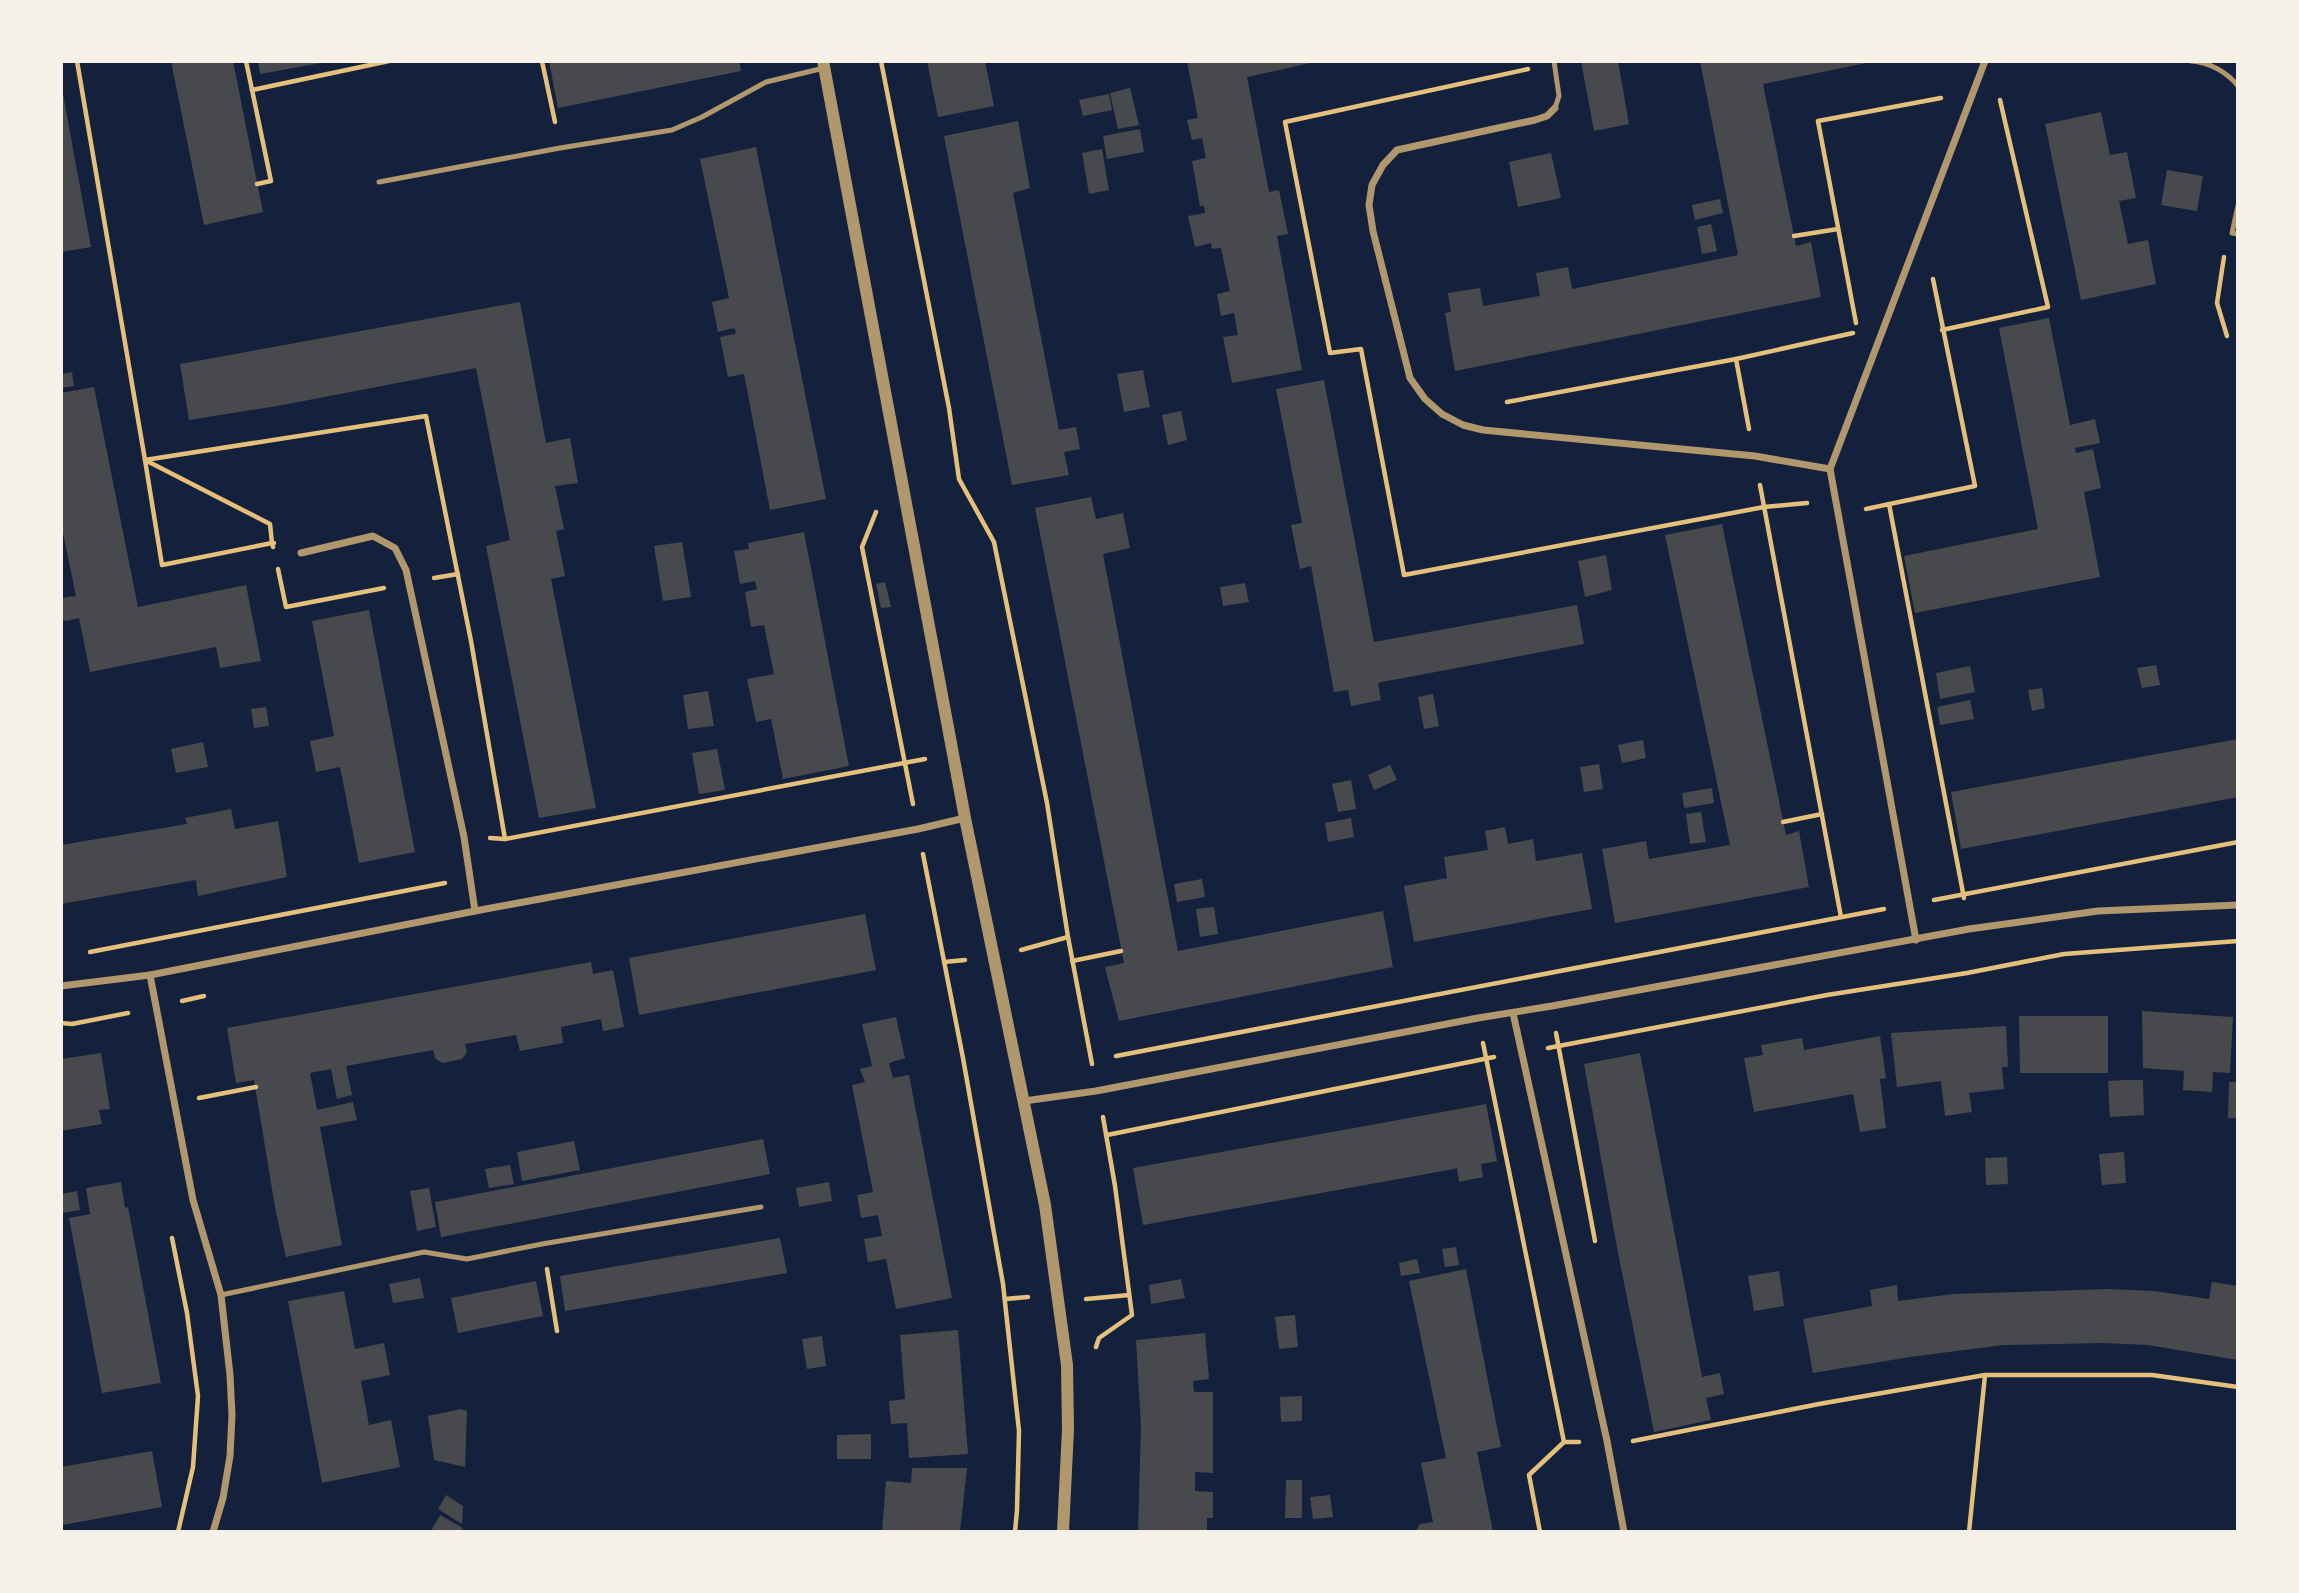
<svg xmlns="http://www.w3.org/2000/svg" width="2299" height="1593" viewBox="0 0 2299 1593" font-family="'Alegreya Sans',sans-serif">
<style>
.building{fill:#48494c}
.lines{fill:none;stroke-linecap:round;stroke-linejoin:round}
.path{stroke:#e5c07b;stroke-width:4.5}
.service{stroke:#b1986c;stroke-width:5}
.minor{stroke:#b1986c;stroke-width:7}
.tertiary{stroke:#b1986c;stroke-width:12}
</style>
<rect width="100%" height="100%" fill="#14213d"/>
<g class="building">
<path d="M171,61H233L263,212L204,225Z"/>
<path d="M258,61H321V63L260,74Z"/>
<path d="M549,61H739L741,71L558,108Z"/>
<path d="M927,61H985L994,106L938,117Z"/>
<path d="M1187,61H1319L1247,77L1269,192L1279,190L1288,234L1277,236L1302,370L1232,383L1223,337L1238,335L1234,313L1221,316L1217,294L1230,291L1221,248L1212,249L1211,243L1195,247L1188,216L1205,213L1204,206H1200L1192,161L1206,158L1202,138L1192,140L1187,120L1198,118Z"/>
<path d="M1581,61H1618L1629,124L1594,131Z"/>
<path d="M1700,61H1876L1763,84L1796,246L1811,242L1821,297L1455,371L1445,313L1451,312L1448,293L1480,288L1483,306L1540,296L1536,273L1568,267L1572,289L1738,255Z"/>
<path d="M1130,88L1139,125L1118,129L1110,93Z"/>
<path d="M63,94L91,247L61,252V95Z"/>
<path d="M1109,94L1112,110L1083,116L1079,100Z"/>
<path d="M2101,112L2110,155L2127,152L2136,198L2119,201L2128,244L2148,240L2156,284L2081,300L2045,124Z"/>
<path d="M1018,121L1030,188L1013,193L1059,430L1076,427L1080,449L1064,452L1069,475L1012,485L944,136Z"/>
<path d="M1140,129L1144,152L1107,159L1103,136Z"/>
<path d="M756,147L826,499L770,510L744,374L728,377L720,337L735,334L736,332L734,328L718,332L712,302L729,298L700,159Z"/>
<path d="M1102,149L1109,190L1089,194L1082,153Z"/>
<path d="M1551,153L1561,198L1518,207L1509,162Z"/>
<path d="M2167,170L2203,176L2197,211L2161,205Z"/>
<path d="M1720,199L1723,213L1695,220L1692,205Z"/>
<path d="M1711,224L1717,251L1702,254L1697,227Z"/>
<path d="M520,302L546,443L570,438L578,483L555,486L564,529L556,531L565,576L551,579L596,808L539,818L486,546L510,540L476,368L277,406L189,420L180,364Z"/>
<path d="M2049,318L2070,425L2095,419L2100,443L2075,448L2076,453L2093,449L2101,488L2084,492L2100,577L1915,613L1904,556L2038,529L1999,328Z"/>
<path d="M1143,370L1150,407L1124,412L1117,374Z"/>
<path d="M72,372L74,386L61,388V374Z"/>
<path d="M1324,380L1374,642L1577,605L1584,644L1382,682L1378,683L1381,700L1351,706L1348,690L1334,692L1311,566L1300,569L1291,525L1302,523L1276,389Z"/>
<path d="M94,387L138,607L246,585L261,661L220,668L216,647L90,672L79,618L66,621L61,619V598L76,596L61,523V393Z"/>
<path d="M1181,411L1187,440L1168,445L1162,415Z"/>
<path d="M1091,497L1096,519L1123,513L1130,548L1103,554L1178,951L1383,911L1393,967L1119,1021L1105,967L1124,963L1035,508Z"/>
<path d="M1722,524L1786,835L1799,831L1809,887L1615,923L1602,849L1646,841L1649,859L1730,845L1665,535Z"/>
<path d="M804,532L849,766L783,779L771,719L756,722L747,679L774,674L764,625L751,627L745,592L757,589L755,581L740,584L734,551L749,549L748,543Z"/>
<path d="M682,542L691,597L663,601L654,546Z"/>
<path d="M1606,555L1612,590L1585,597L1578,561Z"/>
<path d="M885,582L891,607L881,608L876,584Z"/>
<path d="M1245,583L1249,602L1223,606L1220,587Z"/>
<path d="M369,610L415,852L359,863L340,767L316,772L310,741L334,736L312,621Z"/>
<path d="M2156,665L2160,685L2142,688L2137,668Z"/>
<path d="M1970,666L1975,692L1940,699L1936,673Z"/>
<path d="M2042,688L2045,708L2032,711L2028,690Z"/>
<path d="M708,691L714,726L688,729L683,695Z"/>
<path d="M1433,694L1439,726L1424,729L1418,697Z"/>
<path d="M1970,700L1974,719L1940,725L1937,707Z"/>
<path d="M266,707L269,726L254,728L251,709Z"/>
<path d="M2238,739V797L1961,849L1951,792Z"/>
<path d="M1643,740L1646,758L1622,763L1618,745Z"/>
<path d="M203,742L208,767L176,773L171,749Z"/>
<path d="M717,749L725,790L699,794L692,753Z"/>
<path d="M1599,764L1603,789L1584,792L1580,767Z"/>
<path d="M1390,765L1397,780L1374,790L1368,775Z"/>
<path d="M1351,780L1356,809L1338,812L1332,784Z"/>
<path d="M1712,788L1714,803L1684,808L1682,793Z"/>
<path d="M231,809L235,829L278,821L287,877L198,896L196,880L61,904V845L187,824L185,818Z"/>
<path d="M1701,812L1706,842L1690,844L1686,814Z"/>
<path d="M1351,818L1354,837L1328,842L1325,823Z"/>
<path d="M1505,827L1508,844L1533,839L1536,861L1582,853L1592,909L1414,942L1404,886L1447,878L1444,857L1488,850L1485,831Z"/>
<path d="M1202,879L1205,897L1177,902L1174,884Z"/>
<path d="M1214,907L1218,934L1200,937L1196,909Z"/>
<path d="M865,914L876,970L639,1015L629,958Z"/>
<path d="M591,962L593,974L613,970L624,1027L603,1031L601,1019L561,1027L563,1043L520,1051L516,1035L465,1044L467,1052L462,1059L442,1063L435,1058L433,1050L346,1066L352,1095L337,1099L331,1069L310,1073L317,1110L353,1102L357,1120L320,1127L342,1245L286,1257L276,1213L254,1080L236,1083L227,1028Z"/>
<path d="M2142,1011L2233,1017L2230,1073L2213,1072L2212,1092L2183,1090L2184,1071L2143,1068Z"/>
<path d="M2019,1016H2108V1073H2020Z"/>
<path d="M896,1017L905,1058L889,1063L893,1078L909,1075L952,1298L896,1309L886,1259L868,1262L864,1239L882,1236L878,1215L861,1218L857,1195L873,1192L852,1085L865,1082L860,1069L872,1066L862,1024Z"/>
<path d="M2006,1026L2008,1067H2002L2004,1089L1969,1093L1972,1112L1945,1116L1941,1081L1897,1087L1891,1033Z"/>
<path d="M1880,1036L1886,1078L1880,1079L1886,1128L1860,1132L1853,1094L1754,1112L1744,1058L1763,1055L1761,1045L1802,1038L1804,1050Z"/>
<path d="M101,1053L110,1109L99,1110L102,1124L61,1131V1059Z"/>
<path d="M1640,1053L1702,1377L1720,1373L1724,1394L1706,1398L1711,1420L1654,1432L1618,1253L1584,1064Z"/>
<path d="M2125,1080H2143L2144,1115L2110,1117L2108,1081Z"/>
<path d="M2229,1082H2238V1118H2228Z"/>
<path d="M1486,1104L1497,1161L1481,1164L1483,1177L1459,1182L1457,1168L1454,1169L1143,1225L1133,1168Z"/>
<path d="M763,1139L770,1174L441,1237L435,1202Z"/>
<path d="M574,1141L580,1170L522,1181L517,1152Z"/>
<path d="M2124,1152L2126,1183L2102,1185L2099,1154Z"/>
<path d="M2007,1157L2008,1184L1986,1185L1985,1158Z"/>
<path d="M510,1165L514,1184L489,1188L485,1169Z"/>
<path d="M121,1182L125,1208L128,1207L161,1383L102,1393L69,1218L90,1214L86,1188Z"/>
<path d="M829,1182L832,1201L799,1207L796,1188Z"/>
<path d="M429,1188L436,1227L417,1231L410,1191Z"/>
<path d="M77,1191L80,1210L61,1213V1194Z"/>
<path d="M780,1238L787,1273L565,1311L560,1276Z"/>
<path d="M1456,1247L1459,1265L1445,1267L1442,1249Z"/>
<path d="M1417,1259L1420,1273L1401,1276L1399,1263Z"/>
<path d="M1466,1269L1501,1447L1477,1452L1493,1532H1415L1420,1524L1433,1522L1421,1463L1446,1458L1409,1281Z"/>
<path d="M1779,1271L1784,1306L1754,1311L1748,1276Z"/>
<path d="M420,1278L424,1298L393,1303L389,1284Z"/>
<path d="M1181,1279L1185,1298L1151,1304L1149,1285Z"/>
<path d="M536,1281L543,1316L458,1333L451,1298Z"/>
<path d="M2212,1282L2238,1286V1360L2148,1345L2104,1343L2003,1345L1910,1357L1813,1373L1803,1319L1872,1306L1870,1290L1897,1285L1898,1301L1953,1294L2108,1289L2154,1291L2209,1299Z"/>
<path d="M344,1291L355,1349L384,1343L390,1375L361,1381L369,1425L391,1420L400,1467L322,1483L288,1301Z"/>
<path d="M1295,1315L1298,1347L1279,1349L1275,1317Z"/>
<path d="M958,1330L968,1454L909,1458L907,1423L891,1424L889,1401L905,1399L900,1335Z"/>
<path d="M1205,1333L1209,1379L1193,1381L1194,1392H1213V1473L1195,1472V1491L1213,1492V1518H1207V1532H1138L1141,1427L1136,1340Z"/>
<path d="M822,1336L826,1366L807,1369L802,1339Z"/>
<path d="M1302,1396V1421L1281,1422L1280,1397Z"/>
<path d="M461,1409L467,1411L465,1467L434,1460L428,1416Z"/>
<path d="M871,1434V1459H837V1435Z"/>
<path d="M152,1451L162,1507L62,1525L61,1467Z"/>
<path d="M912,1468H967L960,1532H882L886,1481L911,1483Z"/>
<path d="M1286,1480H1302V1518H1285Z"/>
<path d="M446,1495L463,1506L462,1524L438,1509Z"/>
<path d="M1330,1495L1333,1517L1313,1519L1310,1497Z"/>
<path d="M440,1515L463,1528L460,1532H436L432,1529Z"/>
</g>
<g class="lines">
<g class="path">
<path d="M77,61L145,460L270,524L272,543H274"/>
<path d="M246,61L271,181L257,184"/>
<path d="M542,61L555,122"/>
<path d="M881,61L949,408L959,479L994,542L1047,803L1068,937L1092,1064"/>
<path d="M1528,69L1285,122L1330,353L1361,349L1404,575L1764,507L1807,503"/>
<path d="M252,90L389,61"/>
<path d="M1794,236L1838,229"/>
<path d="M2224,257L2217,303L2227,336"/>
<path d="M1856,323L1818,121L1941,98"/>
<path d="M1942,330L2048,307L2000,100"/>
<path d="M1507,402L1736,359"/>
<path d="M1749,429L1736,359L1853,333"/>
<path d="M1760,485L1841,917"/>
<path d="M1889,504L1964,898"/>
<path d="M1866,509L1975,486L1933,279"/>
<path d="M876,512L862,547L913,804"/>
<path d="M273,547L272,543L162,565L145,460L426,416L471,641L505,839"/>
<path d="M278,569L286,607L384,588"/>
<path d="M434,578L458,574"/>
<path d="M1783,822L1822,814"/>
<path d="M490,838L505,839L925,759"/>
<path d="M923,854L963,1058L1003,1284L1019,1431L1017,1510L1015,1532"/>
<path d="M1934,900L2238,842"/>
<path d="M1021,950L1068,937"/>
<path d="M90,952L445,883"/>
<path d="M1072,961L1121,951"/>
<path d="M944,962L965,960"/>
<path d="M182,1001L204,996"/>
<path d="M61,1023L72,1024L128,1013"/>
<path d="M1556,1033L1595,1241"/>
<path d="M1483,1043L1564,1442L1529,1475L1540,1532"/>
<path d="M1548,1048L1827,995L1967,973L2064,954L2238,941"/>
<path d="M1116,1056L1884,909"/>
<path d="M199,1098L256,1087"/>
<path d="M1107,1135L1494,1057"/>
<path d="M172,1238L187,1313L198,1396L193,1467L178,1532"/>
<path d="M547,1269L557,1331"/>
<path d="M1005,1299L1028,1297"/>
<path d="M1086,1299L1129,1295"/>
<path d="M1096,1347L1099,1338L1132,1315L1115,1186L1103,1117"/>
<path d="M1633,1441L1819,1404L1985,1375H2152L2238,1387"/>
<path d="M1564,1442H1579"/>
<path d="M1969,1532L1985,1375"/>
</g>
<g class="service">
<path d="M1554,61L1559,96L1555,108"/>
<path d="M2191,61C2209,62 2227,72 2238,86"/>
<path d="M379,182L560,148L672,130L702,117L766,82L824,68"/>
<path d="M2238,206L2232,233L2238,234"/>
<path d="M221,1295L424,1252L467,1259L542,1244L761,1207"/>
</g>
<g class="minor">
<path d="M1555,108L1547,116L1535,120L1397,150L1383,165L1372,185L1369,205L1373,231L1410,378L1425,399L1442,414L1463,425L1483,430L1755,456L1830,469"/>
<path d="M301,553L373,536L395,548L406,570L464,837L475,911"/>
<path d="M1916,940L1830,469L1985,61"/>
<path d="M150,975L193,1200L221,1295L230,1375L232,1415L230,1456L223,1498L213,1532"/>
<path d="M61,986L150,975L475,911L918,829L965,818"/>
<path d="M1513,1013L1607,1441L1624,1532"/>
<path d="M1024,1101L1096,1091L1478,1018L1552,1006L1969,929L2098,911L2238,905"/>
</g>
<path class="tertiary" d="M823,61L965,818L1045,1205L1067,1365L1068,1429L1063,1532"/>
</g>
<rect width="2299" height="1593" fill="none" stroke="#f6f1e7" stroke-width="126"/>
</svg>
